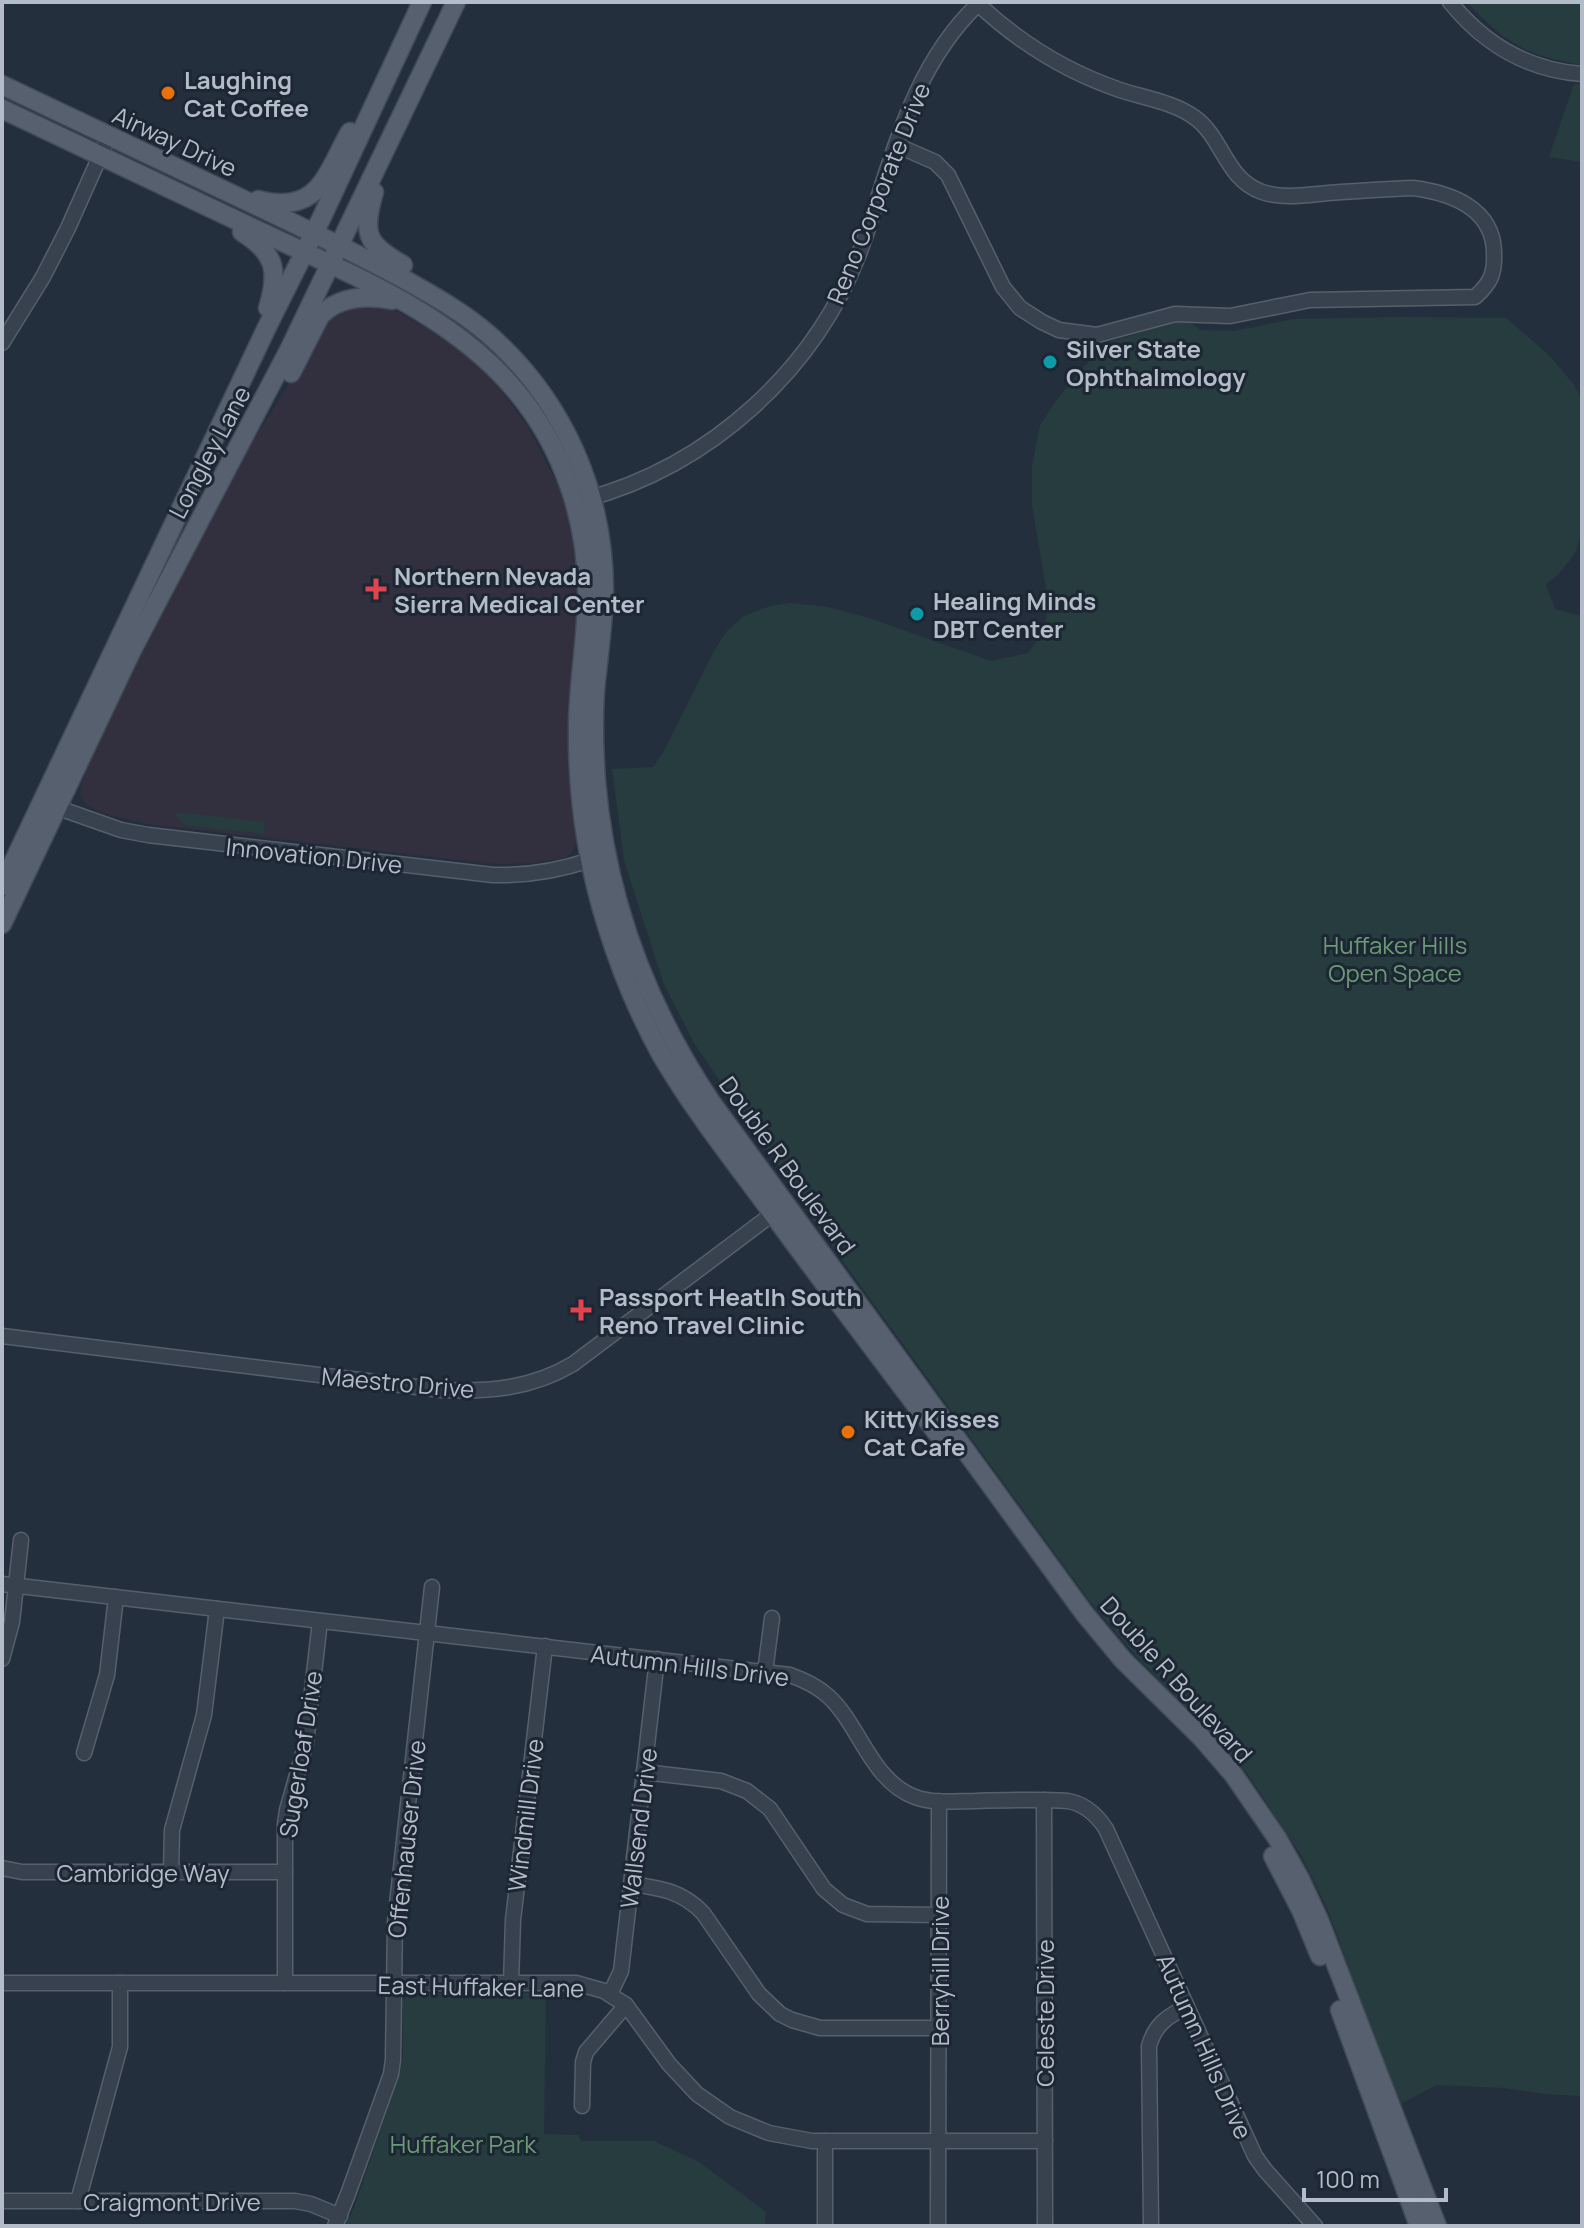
<svg xmlns="http://www.w3.org/2000/svg" width="1584" height="2228" viewBox="0 0 1584 2228" font-family="Manrope,sans-serif">
<style>
.medical{fill:#32303f}
.green{fill:#263c3f}
.lines{fill:none;stroke-linecap:round;stroke-linejoin:round}
.minor-casing{stroke:#565f6c;stroke-width:17}
.major-casing{stroke:#414a57;stroke-width:21}
.minor{stroke:#38414e;stroke-width:14}
.major{stroke:#56606e;stroke-width:18}
.food-dot{fill:#e8710a;stroke:#1d2633;stroke-width:3}
.culture-dot{fill:#0f9aa8;stroke:#1d2633;stroke-width:3}
.health-dot{fill:#e0444e;stroke:#1d2633;stroke-width:3}
.labels{text-anchor:middle;dominant-baseline:central;stroke-width:6;stroke-linejoin:round;paint-order:stroke}
.poi-label{font-size:24px;font-weight:bold;fill:#b4bcc9;stroke:#1d2633;text-anchor:start}
.street-label{font-size:24px;fill:#b4bcc9;stroke:#1d2633}
.park-label{font-size:24px;fill:#6b9a76;stroke:#1d2633}
</style>
<rect width="100%" height="100%" fill="#242f3e"/>
<path class="medical" d="M347,303L393,309L442,337L476,364L499,388L528,427L570,508L581,579L572,783L576,843L571,854L563,858L534,863L496,864L148,824L102,813L88,806L81,796L80,788L103,727L152,626L238,465L290,382L319,323Z"/>
<g class="green">
<path d="M1467,2H1582V65C1527,56 1505,43 1467,2Z"/>
<path d="M1574,84H1582V162L1549,157Z"/>
<path d="M1404,317L1506,318L1550,356L1574,385L1582,400V529L1576,552L1563,569L1546,585L1555,609L1582,616V2096L1544,2094L1504,2088L1437,2085L1398,2105L1328,1910L1301,1855L1246,1772L1212,1734L1135,1655L1088,1599L804,1208L788,1181L694,1043L663,982L624,860L612,769L653,767L663,753L714,651L726,632L742,617L770,606L791,603L828,607L869,618L991,661L1028,653L1043,632L1049,606L1032,505V467L1040,425L1058,398L1098,350L1109,342L1187,319L1200,330L1234,331L1293,319Z"/>
<path d="M177,812L265,822L264,834L184,825L176,816Z"/>
<path d="M415,1993H546L544,2134L578,2135L581,2141H654L699,2162L766,2212L765,2226H345L354,2208L400,2073L403,2058L402,2002L409,1994Z"/>
</g>
<g class="lines">
<defs>
<g id="minor">
<path d="M1450,2C1484,44 1528,70 1582,74"/>
<path d="M896,145L935,162L948,175L1003,287L1020,308L1042,322L1059,330L1097,335L1175,314L1230,316L1310,300L1475,297C1491,283 1495,273 1494,252C1493,208 1451,193 1413,188C1385,189 1356,191 1328,193C1306,195 1283,199 1262,192C1225,179 1223,137 1194,117C1173,102 1144,98 1120,90C1067,72 1017,41 976,2"/>
<path d="M2,343L43,277L68,228L109,136"/>
<path d="M583,500C711,466 819,368 863,243C893,158 911,68 978,4"/>
<path d="M50,805L121,830L148,835L493,875C528,876 558,871 590,860"/>
<path d="M2,1336L441,1390C488,1392 531,1389 573,1364L779,1209"/>
<path d="M2,1584L790,1675C804,1680 817,1686 828,1696C860,1725 871,1781 915,1797C934,1804 956,1801 975,1801C1006,1800 1037,1799 1068,1801C1085,1804 1097,1815 1106,1829L1255,2156L1265,2170L1315,2226"/>
<path d="M2,1659L12,1622L21,1540"/>
<path d="M765,1672L772,1618"/>
<path d="M84,1753L107,1675L116,1597"/>
<path d="M644,1772L721,1781L747,1791L770,1809L824,1889L843,1905L867,1914L939,1915"/>
<path d="M1044,1800L1045,2226"/>
<path d="M2,1868L22,1872H285"/>
<path d="M171,1872L172,1830L204,1715L217,1609"/>
<path d="M632,1884C660,1888 682,1891 703,1913L759,1994L780,2014L792,2020L820,2028H939"/>
<path d="M2,1983H576L604,1991L626,2005L669,2064L697,2094L730,2117L769,2133L812,2141H1045"/>
<path d="M285,1983V1824L287,1810L306,1743L320,1621"/>
<path d="M511,1983L513,1920L545,1646"/>
<path d="M610,1994L621,1971L657,1659"/>
<path d="M582,2106L583,2062L586,2052L626,2005"/>
<path d="M825,2141V2226"/>
<path d="M2,2201H295L311,2204L340,2216"/>
<path d="M78,2201L120,2047V1983"/>
<path d="M335,2226L348,2194L391,2074L393,2060L395,1922L432,1587"/>
<path d="M938,2226L939,1801"/>
<path d="M1151,2226L1149,2046C1155,2025 1167,2016 1187,2007"/>
</g>
<g id="major">
<path d="M2,85C93,128 185,172 276,215C318,235 359,255 400,277C430,294 460,310 487,333C563,399 605,493 604,595C603,627 598,659 595,691C593,721 594,751 596,781C606,897 646,1005 711,1102L1084,1613L1123,1660L1201,1737L1233,1774L1277,1838L1300,1879L1319,1920L1437,2226"/>
<path d="M2,109C87,149 172,190 257,230C347,273 450,312 516,391C563,447 588,522 587,595C587,639 578,683 578,727C577,795 587,862 607,926C621,971 639,1015 662,1056C695,1112 735,1162 773,1214C827,1288 882,1360 937,1433"/>
<path d="M374,192C362,234 366,244 403,265"/>
<path d="M258,200C319,215 325,176 350,132"/>
<path d="M242,232C276,253 279,272 268,308"/>
<path d="M291,373L320,316C339,296 366,295 392,300"/>
<path d="M2,886L268,325L321,219L422,2"/>
<path d="M2,924L132,650L290,348L456,2"/>
<path d="M1273,1856L1301,1910L1320,1956"/>
<path d="M1340,2010L1419,2226"/>
</g>
</defs>
<use href="#minor" class="minor-casing"/>
<use href="#major" class="major-casing"/>
<use href="#minor" class="minor"/>
<use href="#major" class="major"/>
</g>
<g class="food-dot">
<circle cx="168" cy="93" r="8"/>
<circle cx="848" cy="1432" r="8"/>
</g>
<g class="culture-dot">
<circle cx="1050" cy="362" r="8"/>
<circle cx="917" cy="614" r="8"/>
</g>
<g class="health-dot">
<path d="M372 577h8v8h8v8h-8v8h-8v-8h-8v-8h8z"/>
<path d="M577 1298h8v8h8v8h-8v8h-8v-8h-8v-8h8z"/>
</g>
<g class="labels">
<g class="poi-label">
<text x="184" y="79">Laughing<tspan x="184" dy="28">Cat Coffee</tspan></text>
<text x="1066" y="348">Silver State<tspan x="1066" dy="28">Ophthalmology</tspan></text>
<text x="394" y="575">Northern Nevada<tspan x="394" dy="28">Sierra Medical Center</tspan></text>
<text x="933" y="600">Healing Minds<tspan x="933" dy="28">DBT Center</tspan></text>
<text x="599" y="1296">Passport Heatlh South<tspan x="599" dy="28">Reno Travel Clinic</tspan></text>
<text x="864" y="1418">Kitty Kisses<tspan x="864" dy="28">Cat Cafe</tspan></text>
</g>
<g class="street-label">
<text transform="translate(175 141) rotate(25)">Airway Drive</text>
<text transform="translate(878 193) rotate(-68)">Reno Corporate Drive</text>
<text transform="translate(209 452) rotate(-62)">Longley Lane</text>
<text transform="translate(314 855) rotate(6)">Innovation Drive</text>
<text transform="translate(788 1165) rotate(54)">Double R Boulevard</text>
<text transform="translate(398 1382) rotate(5)">Maestro Drive</text>
<text transform="translate(690 1665) rotate(7)">Autumn Hills Drive</text>
<text transform="translate(1177 1679) rotate(48)">Double R Boulevard</text>
<text transform="translate(300 1754) rotate(-81)">Sugerloaf Drive</text>
<text transform="translate(525 1815) rotate(-83)">Windmill Drive</text>
<text transform="translate(638 1828) rotate(-83)">Wallsend Drive</text>
<text transform="translate(406 1839) rotate(-84)">Offenhauser Drive</text>
<text x="143" y="1872">Cambridge Way</text>
<text transform="translate(939 1971) rotate(-90)">Berryhill Drive</text>
<text transform="translate(481 1986) rotate(1)">East Huffaker Lane</text>
<text transform="translate(1044 2013) rotate(-90)">Celeste Drive</text>
<text transform="translate(1205 2046) rotate(66)">Autumn Hills Drive</text>
<text x="172" y="2201">Craigmont Drive</text>
</g>
<g class="park-label">
<text x="1395" y="944">Huffaker Hills<tspan x="1395" dy="28">Open Space</tspan></text>
<text x="463" y="2143">Huffaker Park</text>
</g>
</g>
<rect width="1584" height="2228" fill="none" stroke="#b4bcc9" stroke-width="8"/>
<path d="M1304 2188v12h142v-12" fill="none" stroke="#b4bcc9" stroke-width="4"/>
<text x="1316" y="2188" font-size="24" fill="#b4bcc9" stroke="#1d2633" stroke-width="6" paint-order="stroke">100 m</text>
</svg>
